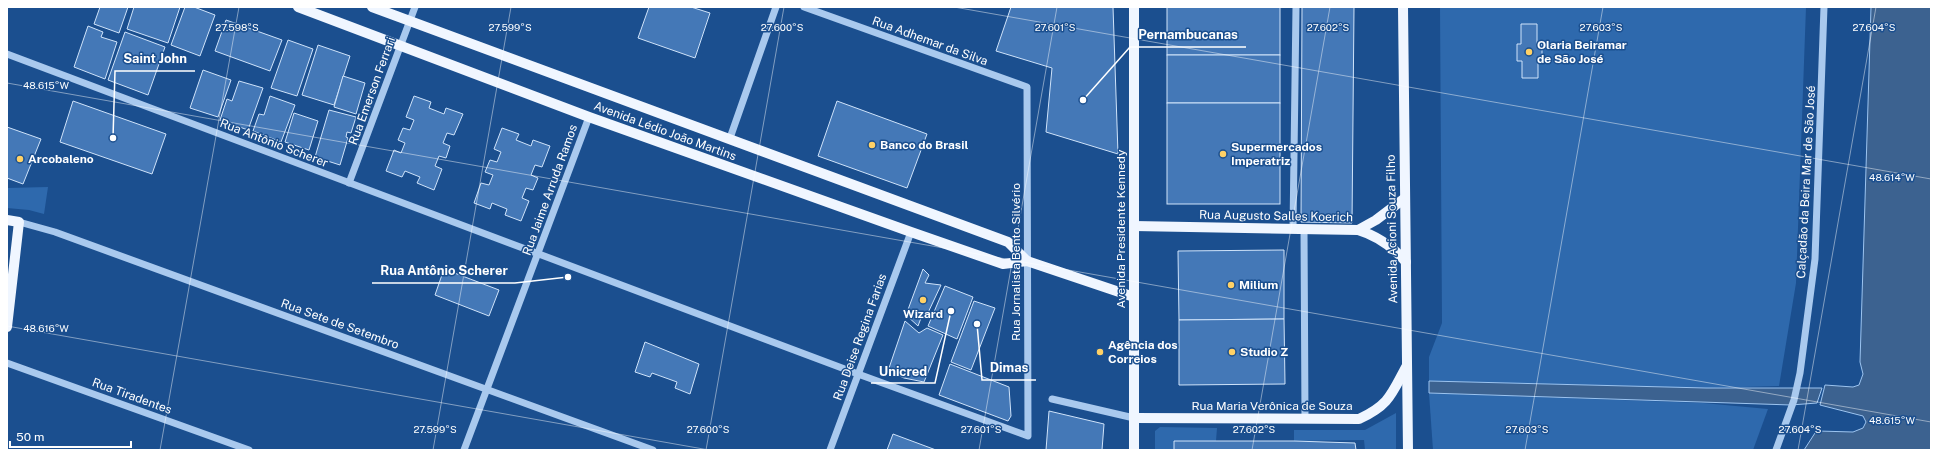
<svg xmlns="http://www.w3.org/2000/svg" width="1938" height="457" viewBox="0 0 1938 457" font-family="'Public Sans',sans-serif">
<style>
.green{fill:#2e69ad}
.water{fill:#3c6290;stroke:#9cc4f0}
.building{fill:#4478b7;stroke:#cfe3fa}
.lines{fill:none;stroke-linecap:round;stroke-linejoin:round}
.minor{stroke:#a9c9ee;stroke-width:7}
.major{stroke:#f0f6ff;stroke-width:10}
.ticks{fill:none;stroke:#fff;stroke-width:1;stroke-opacity:0.45}
.poi-dot{fill:#ffd166;stroke:#1b4f8f;stroke-width:1.5}
.labels{text-anchor:middle;dominant-baseline:central;stroke-width:3;stroke-linejoin:round;paint-order:stroke}
.street-label{font-size:12px;fill:#fff;stroke:#1b4f8f}
.poi-label{font-size:12px;font-weight:bold;fill:#fff;stroke:#1b4f8f;text-anchor:start}
.ticks-label{font-size:10px;text-anchor:middle;fill:#fff;stroke:#1b4f8f;stroke-width:3;stroke-linejoin:round;paint-order:stroke}
.leader{fill:none;stroke:#fff;stroke-width:1.5}
.callout-dot{fill:#fff;stroke:#1b4f8f;stroke-width:1.5}
.callout-label{font-size:13px;text-anchor:middle;font-weight:bold;fill:#fff;stroke:#1b4f8f;stroke-width:3;stroke-linejoin:round;paint-order:stroke}
</style>
<rect width="100%" height="100%" fill="#1b4f8f"/>
<g class="green">
<path d="M1440,7H1806L1796,283L1779,386L1706,388L1429,381V357L1442,323Z"/>
<path d="M48,187L44,214L29,210L7,208V188Z"/>
<path d="M1429,393L1703,403L1768,409L1753,450H1433Z"/>
<path d="M1396,413V450H1365L1364,440L1294,441V430H1365Z"/>
<path d="M1160,427L1217,428L1216,441H1174V450H1155V431Z"/>
</g>
<g class="water">
<path d="M1871,7H1931V450H1804L1815,433L1818,431L1853,432L1863,428L1866,422L1863,416L1820,405L1825,385L1853,387L1859,385L1863,374L1860,362Z"/>
<path d="M1429,381L1706,388H1822L1817,403L1791,405L1429,393Z"/>
</g>
<g class="building">
<path d="M100,7H128L119,33L94,24Z"/>
<path d="M134,7H180L168,43L127,29Z"/>
<path d="M185,7H194L215,15L200,56L171,45Z"/>
<path d="M649,7H691L710,13L695,58L638,38Z"/>
<path d="M1011,7H1113L1118,154L1046,132L1052,68L996,51Z"/>
<rect x="1167" y="7" width="113" height="48"/>
<path d="M1302,7H1354L1352,223L1301,222Z"/>
<path d="M226,20L282,40L270,71L215,51Z"/>
<path d="M1521,24H1537V44H1542V59H1538V78H1522V61H1517V44H1521Z"/>
<path d="M88,26L103,32L101,37L117,42L105,79L74,67Z"/>
<path d="M125,32L165,47L148,95L108,80Z"/>
<path d="M288,40L313,49L297,96L271,88Z"/>
<path d="M318,45L350,56L334,105L302,95Z"/>
<rect x="1167" y="55" width="113" height="48"/>
<path d="M203,70L231,80L218,117L190,108Z"/>
<path d="M343,76L365,83L356,114L334,107Z"/>
<path d="M239,81L263,88L248,130L220,120L227,99L232,101Z"/>
<path d="M270,96L295,105L281,142L253,131L259,114L264,115Z"/>
<path d="M414,96L431,102L429,108L444,114L446,108L463,114L454,135L447,133L443,143L450,146L446,158L439,156L435,166L442,169L434,190L417,183L420,177L405,171L402,177L386,171L394,150L401,153L405,143L398,140L403,128L410,130L414,120L406,117Z"/>
<path d="M73,101L166,134L152,174L60,142Z"/>
<path d="M837,101L927,134L907,188L818,156Z"/>
<rect x="1167" y="103" width="113" height="101"/>
<path d="M329,110L356,117L351,133L347,132L346,137L348,138L340,165L315,157Z"/>
<path d="M294,113L318,121L309,150L285,142Z"/>
<path d="M7,127L41,139L23,184L7,178Z"/>
<path d="M502,128L519,134L516,140L531,146L533,140L550,146L542,167L535,165L531,175L538,178L533,190L526,188L522,198L529,201L521,221L505,215L507,209L492,203L490,209L474,203L481,183L489,185L493,175L485,172L490,160L497,162L501,152L494,149Z"/>
<path d="M1284,250V319L1179,320L1178,251Z"/>
<path d="M444,269L499,290L489,316L435,295Z"/>
<path d="M923,269L929,275L925,283L941,285L926,317L921,318L918,326L906,315Z"/>
<path d="M945,286L973,297L957,339L928,326Z"/>
<path d="M974,301L995,308L971,370L951,362Z"/>
<path d="M1284,319L1285,384L1179,385V320Z"/>
<path d="M905,321L919,333L927,328L943,335L924,382L904,378L888,371Z"/>
<path d="M645,342L699,364L690,394L675,388L677,382L652,373L650,377L635,372Z"/>
<path d="M950,364L1009,387L1011,416L1008,421L939,395Z"/>
<path d="M1049,411L1104,424L1102,450H1046Z"/>
<path d="M893,434L936,450H887Z"/>
<path d="M1174,441H1294L1355,443L1356,450H1174Z"/>
</g>
<g class="lines">
<g class="minor">
<path d="M7,54L858,374L1028,436L1027,87L804,7"/>
<path d="M730,138L776,7"/>
<path d="M349,183L415,7"/>
<path d="M19,222L55,232L653,450"/>
<path d="M1293,229L1296,7"/>
<path d="M1304,229L1305,418"/>
<path d="M7,363L249,450"/>
<path d="M1052,399L1134,418"/>
<path d="M464,450L589,117"/>
<path d="M830,450L911,232"/>
<path d="M1776,450L1794,400L1800,373L1815,259L1824,7"/>
</g>
<g class="major">
<path d="M298,7L589,117L911,232L1003,264L1027,261L1134,297"/>
<path d="M372,7L1008,242L1027,261"/>
<path d="M1403,7L1408,450"/>
<path d="M7,220L19,222L7,327"/>
<path d="M1134,226L1358,230C1378,236 1392,246 1406,262"/>
<path d="M1358,230L1376,220L1405,198"/>
<path d="M1134,418L1359,419C1389,405 1391,395 1406,367"/>
<path d="M1134,450V7"/>
</g>
</g>
<path class="ticks" d="M954,7L1931,179M7,83L1931,422M7,326L709,450M160,450L239,7M433,450L511,7M706,450L784,7M979,450L1057,7M1252,450L1330,7M1525,450L1603,7M1798,450L1876,7"/>
<g class="poi-dot">
<circle cx="1529" cy="52" r="4"/>
<circle cx="872" cy="145" r="4"/>
<circle cx="1223" cy="154" r="4"/>
<circle cx="20" cy="159" r="4"/>
<circle cx="1231" cy="285" r="4"/>
<circle cx="923" cy="300" r="4"/>
<circle cx="1100" cy="352" r="4"/>
<circle cx="1232" cy="352" r="4"/>
</g>
<g class="labels">
<g class="street-label">
<text transform="translate(930 41) rotate(20)">Rua Adhemar da Silva</text>
<text transform="translate(372 91) rotate(-70)">Rua Emerson Ferrari</text>
<text transform="translate(665 131) rotate(20)">Avenida Lédio João Martins</text>
<text transform="translate(274 143) rotate(21)">Rua Antônio Scherer</text>
<text transform="translate(1806 182) rotate(-87)">Calçadão da Beira Mar de São José</text>
<text transform="translate(550 190) rotate(-70)">Rua Jaime Arruda Ramos</text>
<text transform="translate(1276 216) rotate(1)">Rua Augusto Salles Koerich</text>
<text transform="translate(1121 229) rotate(-90)">Avenida Presidente Kennedy</text>
<text transform="translate(1392 229) rotate(-91)">Avenida Acioni Souza Filho</text>
<text transform="translate(1016 262) rotate(-90)">Rua Jornalista Bento Silvério</text>
<text transform="translate(340 324) rotate(20)">Rua Sete de Setembro</text>
<text transform="translate(860 337) rotate(-70)">Rua Deise Regina Farias</text>
<text transform="translate(132 396) rotate(20)">Rua Tiradentes</text>
<text x="1272" y="406">Rua Maria Verônica de Souza</text>
</g>
<g class="poi-label">
<text x="1537" y="45">Olaria Beiramar<tspan x="1537" dy="14">de São José</tspan></text>
<text x="880" y="145">Banco do Brasil</text>
<text x="1231" y="147">Supermercados<tspan x="1231" dy="14">Imperatriz</tspan></text>
<text x="28" y="159">Arcobaleno</text>
<text x="1239" y="285">Milium</text>
<text x="923" y="314" text-anchor="middle">Wizard</text>
<text x="1108" y="345">Agência dos<tspan x="1108" dy="14">Correios</tspan></text>
<text x="1240" y="352">Studio Z</text>
</g>
</g>
<g class="ticks-label">
<text x="237" y="31">27.598°S</text>
<text x="510" y="31">27.599°S</text>
<text x="782" y="31">27.600°S</text>
<text x="1055" y="31">27.601°S</text>
<text x="1328" y="31">27.602°S</text>
<text x="1601" y="31">27.603°S</text>
<text x="1874" y="31">27.604°S</text>
<text x="46" y="89">48.615°W</text>
<text x="1892" y="181">48.614°W</text>
<text x="46" y="332">48.616°W</text>
<text x="1892" y="424">48.615°W</text>
<text x="435" y="433">27.599°S</text>
<text x="708" y="433">27.600°S</text>
<text x="981" y="433">27.601°S</text>
<text x="1254" y="433">27.602°S</text>
<text x="1527" y="433">27.603°S</text>
<text x="1800" y="433">27.604°S</text>
</g>
<path class="leader" d="M1083 100L1130 47H1246M113 138L115 71H195M568 277L515 283H372M977 324L982 380H1036M951 311L935 383H871"/>
<g class="callout-dot">
<circle cx="1083" cy="100" r="4"/>
<circle cx="113" cy="138" r="4"/>
<circle cx="568" cy="277" r="4"/>
<circle cx="977" cy="324" r="4"/>
<circle cx="951" cy="311" r="4"/>
</g>
<g class="callout-label">
<text x="1188" y="39">Pernambucanas</text>
<text x="155" y="63">Saint John</text>
<text x="444" y="275">Rua Antônio Scherer</text>
<text x="1009" y="372">Dimas</text>
<text x="903" y="376">Unicred</text>
</g>
<rect width="1938" height="457" fill="none" stroke="#ffffff" stroke-width="16"/>
<path d="M10 441v6h121v-6" fill="none" stroke="#ffffff" stroke-width="2"/>
<text x="16" y="441" font-size="12" fill="#ffffff" stroke="#1b4f8f" stroke-width="3" paint-order="stroke">50 m</text>
</svg>
